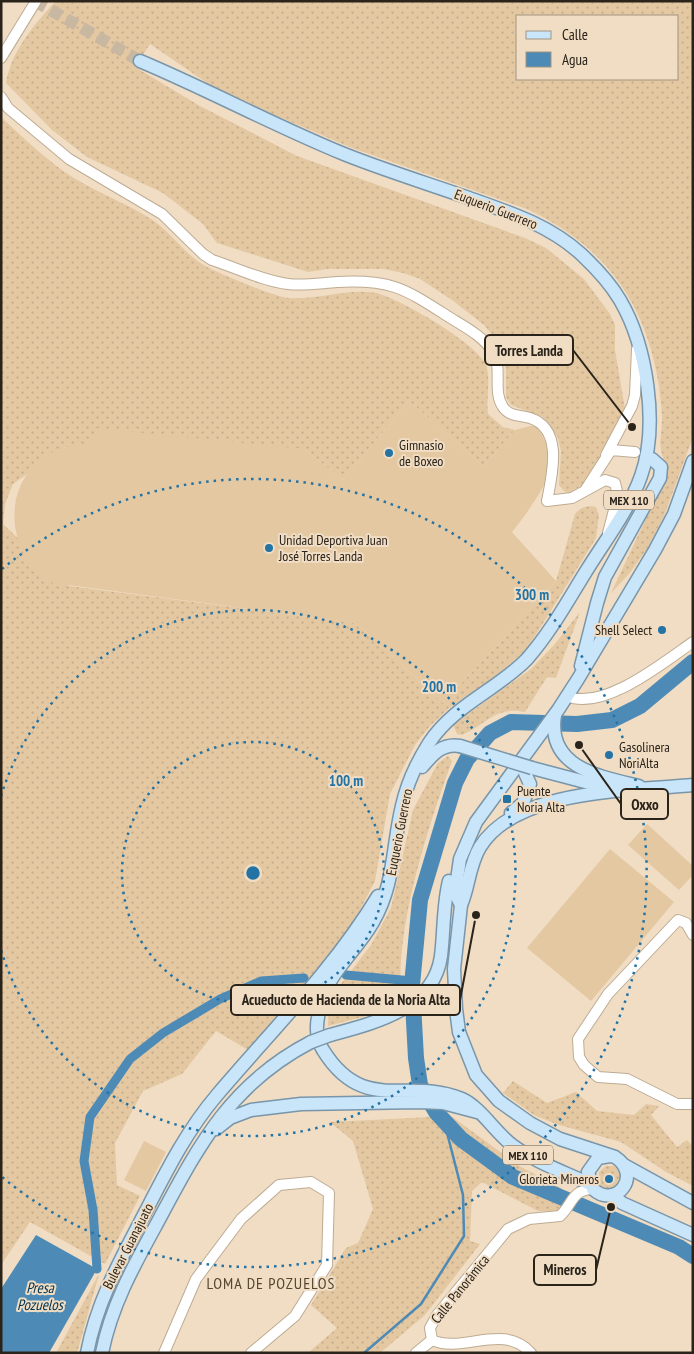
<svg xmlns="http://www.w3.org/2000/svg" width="694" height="1354" viewBox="0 0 694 1354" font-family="'PT Sans Narrow',sans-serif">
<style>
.grass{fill:url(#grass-dots);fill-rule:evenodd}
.pitch{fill:#e4c8a2}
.water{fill:#4d8bb6}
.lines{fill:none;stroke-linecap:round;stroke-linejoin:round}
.stream{stroke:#4d8bb6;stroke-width:2.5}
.canal{stroke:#4d8bb6;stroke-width:9}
.river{stroke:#4d8bb6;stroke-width:16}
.major-tunnel{stroke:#c8b8a2;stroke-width:12;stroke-dasharray:12 6;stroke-linecap:butt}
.minor-casing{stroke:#bdab93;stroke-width:12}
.major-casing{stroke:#7995a9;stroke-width:15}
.minor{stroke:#fff;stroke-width:10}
.major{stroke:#c8e5fa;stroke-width:12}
.major-bridge-casing{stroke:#7995a9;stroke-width:15;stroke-linecap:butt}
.major-bridge{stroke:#c8e5fa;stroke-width:12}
.ring{fill:none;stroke:#2373a4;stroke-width:2.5;stroke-dasharray:2.5 5}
.poi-dot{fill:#2373a4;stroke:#f0ddc4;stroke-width:2}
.labels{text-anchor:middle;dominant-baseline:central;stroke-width:4;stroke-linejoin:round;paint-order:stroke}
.shield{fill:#f0ddc4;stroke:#655b4d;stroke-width:1}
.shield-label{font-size:12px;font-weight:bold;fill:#2a231a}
.street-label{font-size:14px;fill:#2a231a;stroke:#f0ddc4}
.poi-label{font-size:14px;fill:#2a231a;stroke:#f0ddc4;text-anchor:start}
.water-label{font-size:15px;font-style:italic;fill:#003350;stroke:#f0ddc4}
.quarter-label{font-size:16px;letter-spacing:1px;fill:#564630;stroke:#f0ddc4}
.centre{fill:#2373a4;stroke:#f0ddc4;stroke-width:2.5}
.ring-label{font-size:15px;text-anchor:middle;font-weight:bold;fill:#2373a4;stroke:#f0ddc4;stroke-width:4;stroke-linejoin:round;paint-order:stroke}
.leader{fill:none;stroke:#2a231a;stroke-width:2}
.callout-dot{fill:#2a231a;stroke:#f0ddc4;stroke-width:2}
.callout{fill:#f0ddc4;stroke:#2a231a;stroke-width:2}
.callout-label{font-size:15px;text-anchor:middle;font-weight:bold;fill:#2a231a}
</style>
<defs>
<pattern id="grass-dots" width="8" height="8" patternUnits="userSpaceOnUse" patternTransform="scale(1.25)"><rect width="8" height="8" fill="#e4c8a2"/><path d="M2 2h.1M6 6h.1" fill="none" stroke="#c4ac8b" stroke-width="1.8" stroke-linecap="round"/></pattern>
</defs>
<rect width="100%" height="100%" fill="#f0ddc4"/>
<g class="grass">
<path d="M56,1H693V437L664,516L647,549L629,574L611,593L668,472C666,465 663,458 661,451C659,441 662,430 662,420C662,409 660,397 659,386C646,302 604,245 527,209L352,148L232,97L210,85L150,44L135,67L200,106L297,156L525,238L546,248L584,279L610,314L615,325V350L625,409L586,483L569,493L565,492L559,485L561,451L558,438L551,427L543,417L511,405L506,397V369L496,339L484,325L452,300L420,279L403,273L384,269H328L308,272L217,243L203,224L163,193L87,157L52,130L6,83C11,52 34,24 56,1ZM518,16H678V79H518Z"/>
<path d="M1,117C25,139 47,161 74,178C100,194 129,204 154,221C175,236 187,258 211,269C226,276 275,297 289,298C318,300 348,288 376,293C399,298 478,344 486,365C491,380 486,398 488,414L503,427L515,430L483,466L409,401L343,480L304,449L65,447L13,484L5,504L3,524L69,586L356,623L443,703L556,581L575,514C581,507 587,505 596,507L599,515L596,538L527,649L497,675L448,709L430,726L415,745L390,794L375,881L351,927L329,956L248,1050L216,1031L182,1074L143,1091L115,1143L117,1185L140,1196L105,1264L30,1222L1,1265Z"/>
<path d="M580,612L556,678L547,677L525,712C495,706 486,725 462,735L457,734L453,725L531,669L554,645Z"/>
<path d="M448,756L452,761C427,830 395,927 401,1000L370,1015L328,1026L329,1006L334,993L371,945L391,908L413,810L438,763Z"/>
<path d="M513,1081L547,1103L576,1092L597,1111L634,1115L646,1104L659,1106L651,1115L677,1147L687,1140L693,1146V1186L666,1172L621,1142L559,1125L534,1115L503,1093Z"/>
<path d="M451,1116L521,1167L561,1188L566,1195L558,1211H538L482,1182L472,1191L470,1241L480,1244L425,1315L380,1353H308L337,1328L311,1305L346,1248L358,1243L373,1209L353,1141L330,1122Z"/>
<path d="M606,1166H614L623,1175L617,1190L601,1188L599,1185V1172Z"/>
<path d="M99,1274L77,1353H56Z"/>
</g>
<g class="pitch">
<path d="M409,401L483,466L515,430L534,425C546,436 551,455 549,472C546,487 522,520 512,532L556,581L443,703L356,623L53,583C0,553 0,469 63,448C72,445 82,446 90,446L96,428L304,449L343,480Z"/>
<path d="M647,824L693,866V875L679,890L628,845Z"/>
<path d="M610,849L674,902L591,1001L527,948Z"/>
<path d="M144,1141L166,1152L146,1191L124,1180Z"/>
</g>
<path class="water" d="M36,1235L97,1269L49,1353H1V1289Z"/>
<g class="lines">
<path class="stream" d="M364,1353L421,1304L464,1236L463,1195L444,1121"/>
<g class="canal">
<path d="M346,975L413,981"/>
<path d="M97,1269L93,1210L84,1161L90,1117L130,1059L163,1033L220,999L261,981L304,978"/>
</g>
<path class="river" d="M693,662L640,706L612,720L577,724L511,722L490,733L467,759L455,783L420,900L412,985L416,1058L420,1085L436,1112L461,1139L513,1177L679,1247L693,1256"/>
<path class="major-tunnel" d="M35,1L140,61"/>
<defs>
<g id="minor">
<path d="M1,58L36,1"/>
<path d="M1,97L8,108L69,159L162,214L203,254L212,260C237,268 263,281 288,284C304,286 321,283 337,282C392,279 405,289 449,317C465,327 483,336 493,352C503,369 492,391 503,407C510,417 520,415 530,418C564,429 552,475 547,501L572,498L605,480L615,483L618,495L608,533"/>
<path d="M606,455L632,406L635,395L637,349"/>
<path d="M586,489L611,450L635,452"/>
<path d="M567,696C603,712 664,662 693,642"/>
<path d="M693,935L686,923L678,920L608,994L578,1039L579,1057L584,1065L598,1077L627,1079L677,1104H693"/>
<path d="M164,1353L196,1279L241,1219L279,1185L311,1182L329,1193L327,1265L295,1316L251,1353"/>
<path d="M416,1353L432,1340"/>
<path d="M531,1353C503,1322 463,1354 432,1340L430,1328L437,1315L508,1229L529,1219L560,1216C573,1204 571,1190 593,1189"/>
</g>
<g id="major">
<path d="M140,61C209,90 275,126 344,154C384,170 426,183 466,197C508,212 548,224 581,254C596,268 610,283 620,300C647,346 659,426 641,476C629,510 604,542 585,573C567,602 550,633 527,659C497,690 454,705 429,743C417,762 407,783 402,806C392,847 395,884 373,922C353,957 323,975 318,1017C316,1028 317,1041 323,1050C364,1116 408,1076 462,1099C480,1107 496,1133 512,1145C535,1162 564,1172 590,1184"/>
<path d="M581,666L597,603L605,577L660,478L661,467L652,459"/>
<path d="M555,715C546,768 601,777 639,786"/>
<path d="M422,767C433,754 442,743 460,746"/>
<path d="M532,768L608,788"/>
<path d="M511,813L523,803L530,784L525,773"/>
<path d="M461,905C469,887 469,865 480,847C517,788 631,791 693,785"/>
<path d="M330,1035C374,1023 434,1009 441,956C444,932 443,905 449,881"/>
<path d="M216,1129L230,1118L251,1110L301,1104L419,1102L443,1103L477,1112"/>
<path d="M610,1156L598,1158L588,1172L593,1189C616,1210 643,1175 615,1157L560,1139L530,1123L499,1101L476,1075L459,1032L456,1009L454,969L461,905L455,893L460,859L476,822L558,710L578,679L655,550L674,514L693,461"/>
<path d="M624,1165L693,1203"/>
<path d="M612,1195L622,1203L693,1235"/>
<path d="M87,1353C97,1300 123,1255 148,1207C168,1168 188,1129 217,1095C273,1029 333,970 378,896"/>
<path d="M102,1353C111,1307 133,1267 155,1227C197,1149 228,1085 311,1042"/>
</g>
</defs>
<use href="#minor" class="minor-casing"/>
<use href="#major" class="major-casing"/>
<use href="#minor" class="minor"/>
<use href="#major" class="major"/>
<defs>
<g id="major-bridge">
<path d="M460,746L532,768"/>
<path d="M311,1042L330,1035"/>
</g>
</defs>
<use href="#major-bridge" class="major-bridge-casing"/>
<use href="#major-bridge" class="major-bridge"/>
</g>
<g class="ring">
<circle cx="253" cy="873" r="131"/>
<path d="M1 796A263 263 0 1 1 1 950"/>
<path d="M2 569A394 394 0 1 1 2 1177"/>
</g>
<g class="poi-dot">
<circle cx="389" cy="453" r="5"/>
<circle cx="269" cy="548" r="5"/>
<circle cx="662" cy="630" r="5"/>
<circle cx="609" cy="755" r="5"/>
<rect x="502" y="794" width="10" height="10" rx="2.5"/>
<circle cx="609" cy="1179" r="5"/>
</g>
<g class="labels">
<g class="shield">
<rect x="604" y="490.5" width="50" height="19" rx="4"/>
<rect x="503" y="1145.5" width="50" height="19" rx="4"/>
</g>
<g class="shield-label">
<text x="629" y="500">MEX 110</text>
<text x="528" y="1155">MEX 110</text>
</g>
<g class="street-label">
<text transform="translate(496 209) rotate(21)">Euquerio Guerrero</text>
<text transform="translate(399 832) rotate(-79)">Euquerio Guerrero</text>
<text transform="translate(128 1246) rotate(-63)">Bulevar Guanajuato</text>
<text transform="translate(460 1289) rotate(-51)">Calle Panorámica</text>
</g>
<g class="poi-label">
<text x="399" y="445">Gimnasio<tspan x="399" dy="16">de Boxeo</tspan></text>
<text x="279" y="540">Unidad Deportiva Juan<tspan x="279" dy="16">José Torres Landa</tspan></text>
<text x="652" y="630" text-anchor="end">Shell Select</text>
<text x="619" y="747">Gasolinera<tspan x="619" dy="16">NoriAlta</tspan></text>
<text x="517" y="791">Puente<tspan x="517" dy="16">Noria Alta</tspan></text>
<text x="599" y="1179" text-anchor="end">Glorieta Mineros</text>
</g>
<g class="water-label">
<text x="40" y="1287">Presa<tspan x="40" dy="17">Pozuelos</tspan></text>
</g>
<g class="quarter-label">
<text x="271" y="1283">LOMA DE POZUELOS</text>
</g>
</g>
<circle cx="253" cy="873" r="8" class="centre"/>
<g class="ring-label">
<text x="532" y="600">300 m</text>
<text x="439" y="692">200 m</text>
<text x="346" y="786">100 m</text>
</g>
<path class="leader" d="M632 427L573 350M579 745L621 804M476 915L460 1000M611 1207L596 1270"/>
<g class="callout-dot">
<circle cx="632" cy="427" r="5"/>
<circle cx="579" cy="745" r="5"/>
<circle cx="476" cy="915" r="5"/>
<circle cx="611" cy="1207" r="5"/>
</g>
<g class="callout">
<rect x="485" y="335" width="88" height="30" rx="5"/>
<rect x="621" y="789" width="47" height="30" rx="5"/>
<rect x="231" y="985" width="229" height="30" rx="5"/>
<rect x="534" y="1255" width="62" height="30" rx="5"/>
</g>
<g class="callout-label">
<text x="529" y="356">Torres Landa</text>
<text x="645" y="810">Oxxo</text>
<text x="346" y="1005">Acueducto de Hacienda de la Noria Alta</text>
<text x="565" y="1275">Mineros</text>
</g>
<rect width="694" height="1354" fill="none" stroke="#2a231a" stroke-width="5"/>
<rect x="516" y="15" width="162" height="65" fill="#f0ddc4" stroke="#a19380"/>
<rect x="526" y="31" width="25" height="8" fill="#c8e5fa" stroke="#a19380"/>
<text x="562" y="40" font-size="15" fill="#2a231a">Calle</text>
<rect x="526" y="52" width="25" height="15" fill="#4d8bb6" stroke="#a19380"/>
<text x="562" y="65" font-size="15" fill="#2a231a">Agua</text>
</svg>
